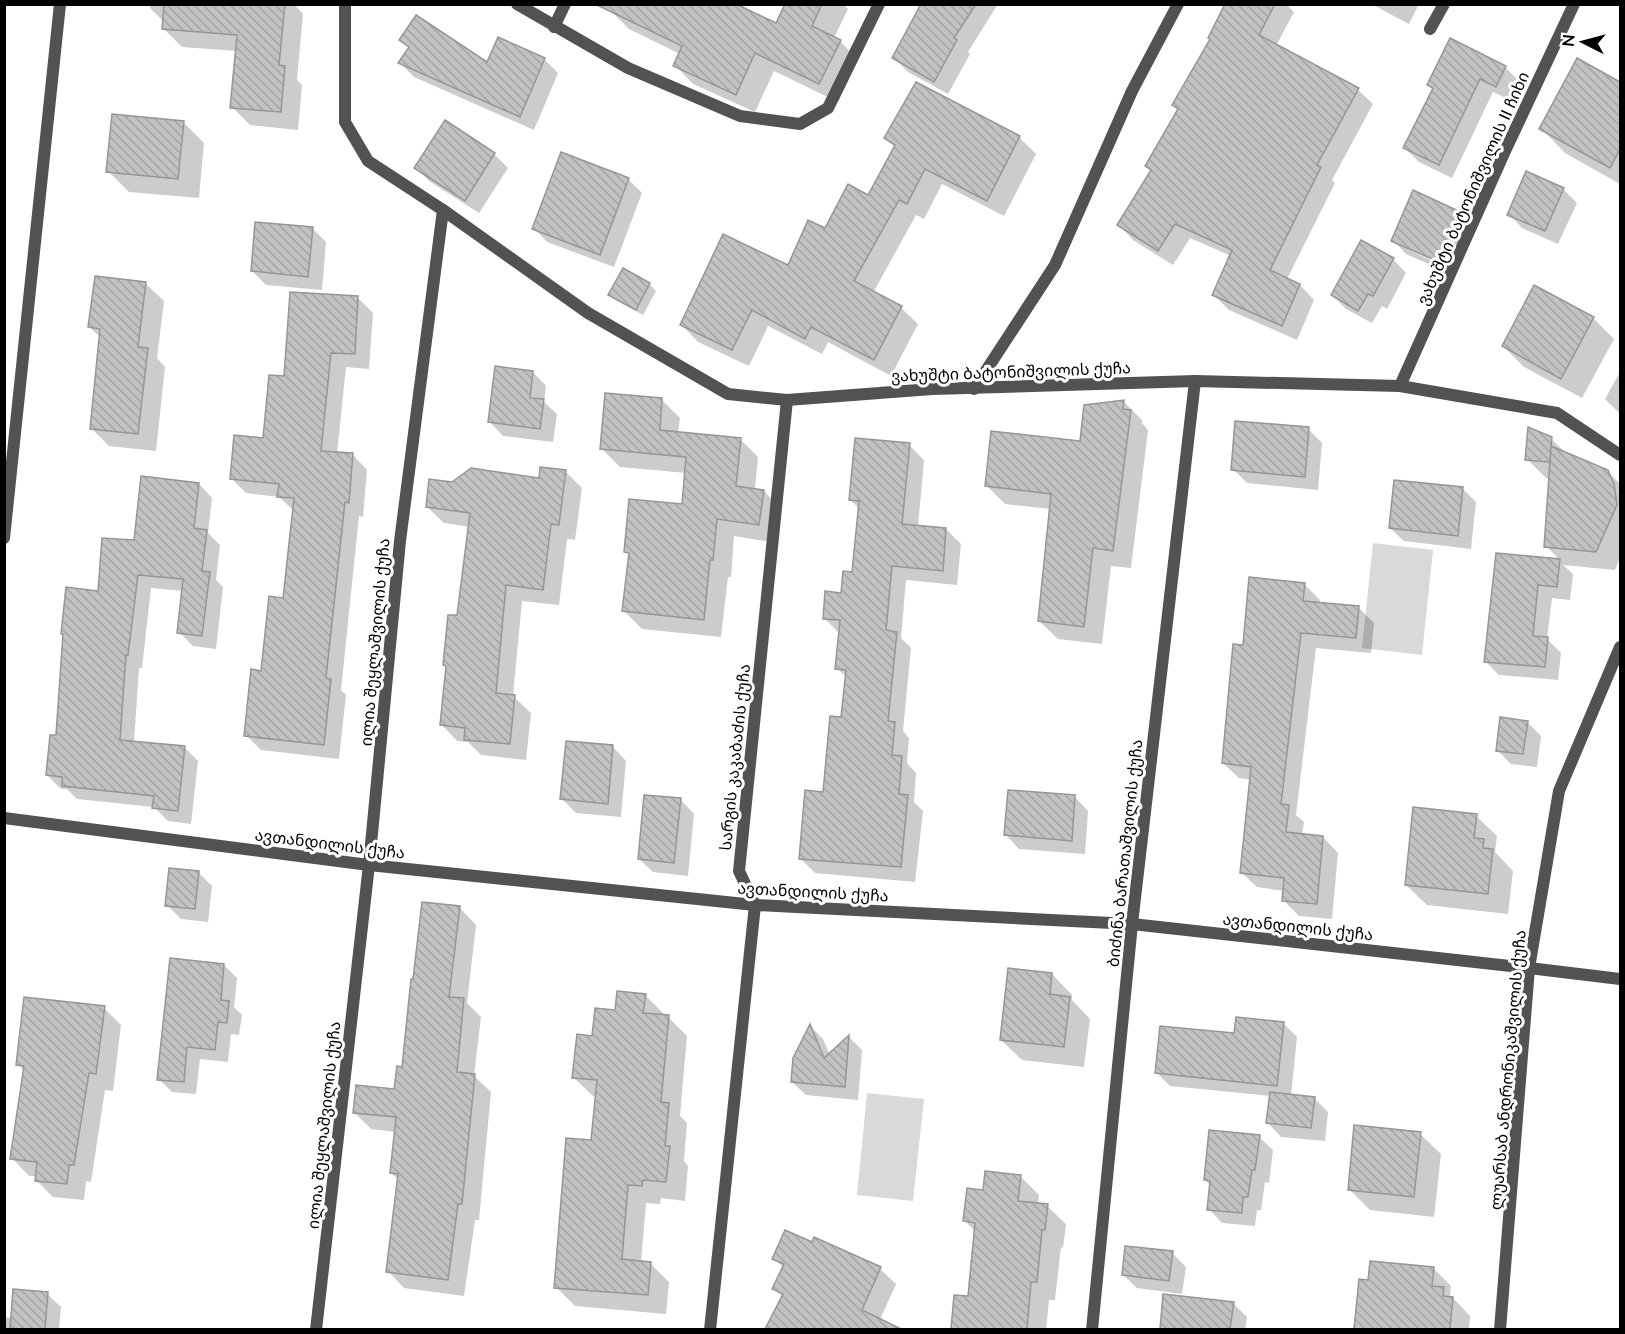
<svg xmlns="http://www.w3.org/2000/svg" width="1625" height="1334" viewBox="0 0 1625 1334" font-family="Lato,'Noto Sans Georgian',sans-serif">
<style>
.green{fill:#d9d9d9}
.shadow{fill:#0003;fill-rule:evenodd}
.building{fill:url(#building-back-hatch);stroke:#969696;stroke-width:1.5}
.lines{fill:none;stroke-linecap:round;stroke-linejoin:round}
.service{stroke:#525252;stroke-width:12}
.minor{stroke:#525252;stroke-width:12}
.tertiary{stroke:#525252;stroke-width:12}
.labels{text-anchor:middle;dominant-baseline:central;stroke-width:6;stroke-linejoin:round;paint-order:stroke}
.street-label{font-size:16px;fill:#000;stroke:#fff}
</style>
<defs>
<pattern id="building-back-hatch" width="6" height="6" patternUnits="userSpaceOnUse" patternTransform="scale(1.5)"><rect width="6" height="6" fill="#c2c2c2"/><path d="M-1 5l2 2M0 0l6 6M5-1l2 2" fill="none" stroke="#a5a5a5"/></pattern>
</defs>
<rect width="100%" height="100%" fill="#fff"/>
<g class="green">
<path d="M1373,543L1433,550L1422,655L1362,648Z"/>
<path d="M867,1093L924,1099L913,1201L857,1195Z"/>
</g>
<g class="shadow">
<path d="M150,4H294L303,14L297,80L302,85L298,130L250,125L232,107L237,51L182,47L164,29V22L150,8Z"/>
<path d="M787,4H843L848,9L834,38L840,41L858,60L838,102L774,71L755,112L693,84L675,65L680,54L629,29L611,11L777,25Z"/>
<path d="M923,4H998L968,52L970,54L948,94L908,72L894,58Z"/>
<path d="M1226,4H1286L1294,12L1276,46L1358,90L1373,104L1332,180L1335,183L1287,279L1300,285L1314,300L1297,340L1229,310L1214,295L1231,256L1190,238L1173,265L1133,240L1119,225L1152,171L1179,110L1174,105L1212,40Z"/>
<path d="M1371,4H1419L1409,24Z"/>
<path d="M498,39L545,60L558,73L534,130L414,77L400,63L410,48L401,40L487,65Z"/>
<path d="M1578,60L1620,84V184L1565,153L1541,128Z"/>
<path d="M1505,67L1519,81L1510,100L1493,92L1452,178L1419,162L1405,148L1434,89L1429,85Z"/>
<path d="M183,122L204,143L199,198L129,192L108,171Z"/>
<path d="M445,122L494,154L508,168L479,213L429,181L416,167Z"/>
<path d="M1019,137L1036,154L1004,216L942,184L924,219L916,215L873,293L901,308L918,324L891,376L828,342L822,354L768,326L749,366L698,342L682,325L789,267L826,230L869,197L896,148L886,138Z"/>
<path d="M628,179L642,193L614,267L547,242L534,228Z"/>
<path d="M1563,189L1577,203L1558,244L1522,228L1509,214Z"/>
<path d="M1460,214L1474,227L1453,275L1406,254L1393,240ZM1407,246L1446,264L1445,267L1407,249Z"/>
<path d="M313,229L326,242L322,290L266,285L252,271Z"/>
<path d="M1393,259L1406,273L1387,309L1382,306L1372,323L1346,309L1332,295Z"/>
<path d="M624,270L650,285L656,291L643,315L617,301L610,295Z"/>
<path d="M146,284L164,301L157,358L165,367L156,451L109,446L91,428L101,338L89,327Z"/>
<path d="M358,298L373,313L369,369L346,367L337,454L353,455L367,470L363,517L359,516L341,690L346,695L339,759L261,750L246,735L262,672L284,599L294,511L279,497L246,493L231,478L264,439L286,378Z"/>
<path d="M1593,318L1614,339L1582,398L1524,367L1503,346Z"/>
<path d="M533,372L546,386L544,402L557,414L553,442L503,436L490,422Z"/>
<path d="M1620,372V414L1605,399Z"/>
<path d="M662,400L680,418L678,433L740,439L758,457L755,490L764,491L781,509L777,543L734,536L731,577H728L721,637L642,629L624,611L630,556L626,552L684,506L686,473L620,467L602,449Z"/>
<path d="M1124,402L1142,420V423L1148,430L1131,568L1111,566L1102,644L1058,639L1039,621L1051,509L1005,504L986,485L1081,443Z"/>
<path d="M1308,429L1322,443L1318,490L1247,483L1233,469Z"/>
<path d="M1551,439L1567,454L1607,471L1620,484V558L1615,570L1563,565L1573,574L1570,600L1552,598L1547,639L1561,653L1558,680L1499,675L1485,661L1497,554L1561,561L1546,546L1551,479L1546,478L1527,459Z"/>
<path d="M909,445L924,460L918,527L946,529L961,544L957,585L906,580L901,638L911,648L903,731L909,738L907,763L916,773L914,802L923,811L915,882L815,873L800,858L824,794L842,718L847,678L837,668L839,633L824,618L842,594L854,574L860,509L850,500Z"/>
<path d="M565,471L582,488L575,540L567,539L559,605L522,601L513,696L531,713L526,760L481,755L468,742L457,741L441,724L470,527L444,523L427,507L452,484L541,479Z"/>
<path d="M199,484L212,498L208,533L220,545L216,580L223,587L216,649L193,646L179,632L184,591L151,588L142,668H139L134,742L184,747L198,761L191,824L168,821L154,807L77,799L67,789H61L47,775L57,737L65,636L62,633L100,593L136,542Z"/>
<path d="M1462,488L1476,502L1471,549L1404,541L1390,528Z"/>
<path d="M1304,584L1320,600L1319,604L1359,608L1374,623L1371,653L1316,648L1296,815L1304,822L1302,835L1323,837L1338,853L1332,919L1299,916L1283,900L1284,891L1257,887L1241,872L1251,780L1239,778L1223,763L1244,646Z"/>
<path d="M1527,722L1541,736L1537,767L1511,764L1497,750Z"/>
<path d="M613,747L626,761L621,817L576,813L562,799Z"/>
<path d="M1075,797L1088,811L1085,854L1019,849L1006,835Z"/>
<path d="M681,800L694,814L688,876L653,872L639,859Z"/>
<path d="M1476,816L1497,836L1495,852L1513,871L1508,914L1427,905L1406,885Z"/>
<path d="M199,873L212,886L208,922L181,919L167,905Z"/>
<path d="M460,908L476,925L467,1003L481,1017L474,1076L491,1092L479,1220H475L464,1296L404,1288L388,1271L399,1180L391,1173L396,1132L371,1129L354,1112L396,1090Z"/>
<path d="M224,965L237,978L234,1007L242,1015L239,1035L231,1034L228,1062L200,1059L196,1094L172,1092L159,1079Z"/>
<path d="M1052,974L1072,995V1000L1090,1019L1084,1067L1022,1060L1001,1040Z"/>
<path d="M645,995L664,1014L663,1016L668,1017L687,1036L680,1116L687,1123L684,1161L688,1166L685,1201L661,1198L660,1204L646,1203L641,1262L650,1263L669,1282L666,1314L575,1306L556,1287L593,1142L597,1097L593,1096L574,1078L593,1038L616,1011Z"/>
<path d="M104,1008L121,1025L113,1091L105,1090L91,1182L86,1181L84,1200L53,1197L36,1180L37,1176H29L12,1158L25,1072L18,1064Z"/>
<path d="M1283,1023L1297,1037L1291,1096L1314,1098L1328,1112L1325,1141L1281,1137L1268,1123L1271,1096L1170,1086L1156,1072L1236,1035Z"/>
<path d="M810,1026L823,1039L830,1055L849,1037L862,1050L858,1100L806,1095L792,1082Z"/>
<path d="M1420,1134L1441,1154L1434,1217L1370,1210L1349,1189Z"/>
<path d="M1259,1137L1273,1150L1269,1183L1265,1182L1261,1210H1257L1255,1226L1222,1223L1209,1209L1211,1186L1205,1180Z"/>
<path d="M1020,1176L1039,1195L1038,1205L1047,1206L1066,1224L1063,1248L1061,1247L1055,1300H1049L1046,1330H952L955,1297L969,1298L975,1231L965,1221L984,1191Z"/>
<path d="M815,1239L880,1269L896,1284L879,1322L886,1330H770L768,1328L783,1297L774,1288L784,1268L774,1259L813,1244Z"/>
<path d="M1172,1253L1186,1267L1182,1294L1137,1288L1123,1275Z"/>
<path d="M1433,1268L1451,1286L1450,1295L1470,1316L1469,1330H1353V1325H1356L1369,1282Z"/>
<path d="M47,1294L61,1307L59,1330H4V1317L12,1318Z"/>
<path d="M1165,1295L1233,1303L1247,1317L1245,1330H1161Z"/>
</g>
<g class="building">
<path d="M164,4H285L279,65L285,66L281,112L230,108L237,35L162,29Z"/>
<path d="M595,4H736L776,23L785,4H822L812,26L841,40L819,84L755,53L736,95L673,66L682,46Z"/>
<path d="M921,4H976L954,38L957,40L934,82L892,58Z"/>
<path d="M1225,4H1275L1259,35L1359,88L1317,165L1321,167L1270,270L1300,284L1282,326L1212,295L1232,250L1175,224L1158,251L1117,225L1151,170L1145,166L1178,109L1172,105L1210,39L1208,38Z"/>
<path d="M416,15L487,62L498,37L545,58L520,117L398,63L409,47L399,40Z"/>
<path d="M1450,38L1506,66L1496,87L1480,79L1439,165L1403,148L1433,88L1427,85Z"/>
<path d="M1577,58L1620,82V149L1610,168L1539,129Z"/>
<path d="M916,82L1020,136L987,201L925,169L907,204L899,200L854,281L902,306L874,360L811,327L805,339L752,310L732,350L680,325L723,234L788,265L808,220L825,228L848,184L868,195L895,145L884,138Z"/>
<path d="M112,114L184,121L178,179L106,172Z"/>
<path d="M445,120L495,153L465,201L414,168Z"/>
<path d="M561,152L629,178L600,255L532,229Z"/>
<path d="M1526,171L1564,188L1545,231L1507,215Z"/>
<path d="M1413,190L1461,212L1439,262L1391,241Z"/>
<path d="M255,222L313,227L308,277L251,271Z"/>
<path d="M1361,240L1394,258L1373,296L1368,294L1358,311L1331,295Z"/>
<path d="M623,268L650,283L636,310L608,295Z"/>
<path d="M95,276L146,282L138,347L148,348L138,434L90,429L100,329L88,327Z"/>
<path d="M1534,285L1594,317L1561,379L1502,346Z"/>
<path d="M290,292L358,296L355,354L331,353L321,451L353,453L349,503L345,502L326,678L331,679L324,745L244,736L251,669L261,671L269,596L283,598L294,498L277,497L279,484L230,479L234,435L263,438L269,375L284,376Z"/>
<path d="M495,366L533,371L530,398L544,399L540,429L488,422Z"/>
<path d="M605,393L662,398L660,430L741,438L736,486L764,490L759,525L717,519L713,560H710L704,620L622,611L629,553L624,552L629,499L682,504L686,457L600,449Z"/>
<path d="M1124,400L1123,409L1131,410L1113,551L1093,548L1084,627L1038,621L1051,494L985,486L991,431L1080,441L1084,405Z"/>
<path d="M1235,421L1309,427L1305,477L1231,470Z"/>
<path d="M1528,427L1552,437L1551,446L1608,470L1614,484L1617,505L1596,552L1544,547L1551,447L1550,462L1525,460Z"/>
<path d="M855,438L910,443L902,524L946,528L943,571L892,566L886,630L897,632L888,721L895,722L892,755L902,756L899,794L908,795L901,867L799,859L805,790L823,792L830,716L841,717L846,670L835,669L840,620L823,619L825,591L841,593L843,571L852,572L859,501L849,500Z"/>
<path d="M540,467L566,470L559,525L551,524L543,590L506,585L496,693L515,695L510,744L464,740L465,728L440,725L446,666L443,665L448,615H457L470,513L426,507L429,479L452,482L471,468L539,478Z"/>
<path d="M141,476L199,483L194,528L207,530L202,571L210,572L202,636L177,633L183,579L138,575L128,655H126L120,740L185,746L178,811L152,808L154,796L62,786V777L46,775L50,735H56L63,634H61L66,587L98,591L102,538L134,540Z"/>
<path d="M1394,480L1463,487L1458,536L1389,528Z"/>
<path d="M1496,553L1560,559L1557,587L1538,585L1533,636L1548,637L1545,667L1484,662Z"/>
<path d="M1249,577L1305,583L1303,601L1359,606L1356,638L1301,633L1281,804L1289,805L1286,832L1323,836L1317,904L1282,901L1284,878L1240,873L1251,767L1222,763L1233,644L1243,645Z"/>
<path d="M1500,717L1528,721L1523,754L1496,751Z"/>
<path d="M566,741L613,745L608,804L560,799Z"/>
<path d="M1008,790L1075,795L1072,841L1004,835Z"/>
<path d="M644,795L681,798L674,863L638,859Z"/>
<path d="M1413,807L1477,814L1474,838L1484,839L1483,848L1493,849L1488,894L1405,885Z"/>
<path d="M169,868L199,871L195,909L165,906Z"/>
<path d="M422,902L460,906L449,997L464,998L457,1072L475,1074L462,1204H458L448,1280L386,1272L398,1174L390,1173L396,1117L353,1113L356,1085L394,1089L397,1066L402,1067L411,979H413Z"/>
<path d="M170,958L224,964L221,1000L229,1001L227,1023L218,1022L215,1050L187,1047L184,1082L157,1080Z"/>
<path d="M1008,968L1052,973L1050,994L1070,997L1064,1047L1000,1040Z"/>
<path d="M617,991L646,994L643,1013L669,1015L661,1102L669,1103L665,1146H670L666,1182L643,1180L642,1186L628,1185L622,1259L651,1262L648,1295L554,1288L566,1138L591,1140L597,1080L572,1078L577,1034L592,1036L595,1008L615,1010Z"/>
<path d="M24,997L105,1006L96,1074L89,1073L74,1165H69L67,1184L35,1181L37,1162L10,1159L24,1066L16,1065Z"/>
<path d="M1236,1017L1284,1022L1277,1086L1155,1073L1160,1026L1234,1033Z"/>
<path d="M810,1024L824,1058L849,1035L845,1087L791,1082L793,1058Z"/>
<path d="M1270,1092L1315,1097L1311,1128L1266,1123Z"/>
<path d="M1354,1125L1421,1132L1414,1197L1348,1190Z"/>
<path d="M1209,1130L1260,1135L1255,1170H1252L1248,1197H1243L1242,1213L1207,1210L1210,1181L1204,1180Z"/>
<path d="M985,1171L1021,1175L1018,1201L1048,1204L1045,1230H1042L1037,1282H1031L1027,1329H951L954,1295L968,1296L975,1223L963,1221L967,1188L983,1190Z"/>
<path d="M785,1230L812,1242L814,1237L881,1267L862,1310L901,1329H765L783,1294L772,1289L784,1264L772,1259Z"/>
<path d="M1125,1246L1173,1251L1169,1281L1122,1275Z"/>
<path d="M1370,1261L1434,1267L1432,1286L1444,1287L1443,1296L1453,1297L1450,1329H1354L1359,1279L1368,1280Z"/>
<path d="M13,1289L48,1292L45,1329H10Z"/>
<path d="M1163,1294L1234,1302L1230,1329H1160Z"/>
</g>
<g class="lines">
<path class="service" d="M1430,29L1444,4"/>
<g class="minor">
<path d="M517,4L628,68L740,116L800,124L828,108L879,4"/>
<path d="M554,27L565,4"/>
<path d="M443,210L588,313L728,394L787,400L932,389L1195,381L1400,386L1557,413L1620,455"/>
<path d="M1400,386L1505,151L1574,4"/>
<path d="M974,389L1055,265L1132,91L1178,4"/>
<path d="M1529,968L1620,979"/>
<path d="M316,1330L369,865L400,541L443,210L368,161L345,122V4"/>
<path d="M710,1330L755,905L739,871L787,400"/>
<path d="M1092,1330L1132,924L1195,381"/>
</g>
<g class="tertiary">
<path d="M4,538L60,4"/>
<path d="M4,818L369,865L755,905L1132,924L1529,968"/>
<path d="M1500,1330L1529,968L1559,791L1620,647"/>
</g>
</g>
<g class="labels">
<g class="street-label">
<text transform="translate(1472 188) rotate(-66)">ვახუშტი ბატონიშვილის II ჩიხი</text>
<text transform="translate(1011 371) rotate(-2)">ვახუშტი ბატონიშვილის ქუჩა</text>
<text transform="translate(374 642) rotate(-85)">ილია შეყლაშვილის ქუჩა</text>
<text transform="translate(734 757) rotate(-84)">სარგის კაკაბაძის ქუჩა</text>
<text transform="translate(330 843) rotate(7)">ავთანდილის ქუჩა</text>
<text transform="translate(1124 853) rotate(-84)">ბიძინა ბარათაშვილის ქუჩა</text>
<text transform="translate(813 891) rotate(3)">ავთანდილის ქუჩა</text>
<text transform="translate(1298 926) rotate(6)">ავთანდილის ქუჩა</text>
<text transform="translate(1507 1070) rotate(-85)">ლუარსაბ ანდრონიკაშვილის ქუჩა</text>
<text transform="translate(323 1125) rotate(-84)">ილია შეყლაშვილის ქუჩა</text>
</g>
</g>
<rect width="1625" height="1334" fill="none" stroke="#000000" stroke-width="12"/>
<g transform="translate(1583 42) rotate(276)" stroke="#ffffff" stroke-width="4.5" paint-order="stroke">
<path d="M0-4.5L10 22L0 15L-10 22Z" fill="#000000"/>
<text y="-9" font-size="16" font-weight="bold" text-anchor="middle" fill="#000000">N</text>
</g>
</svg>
